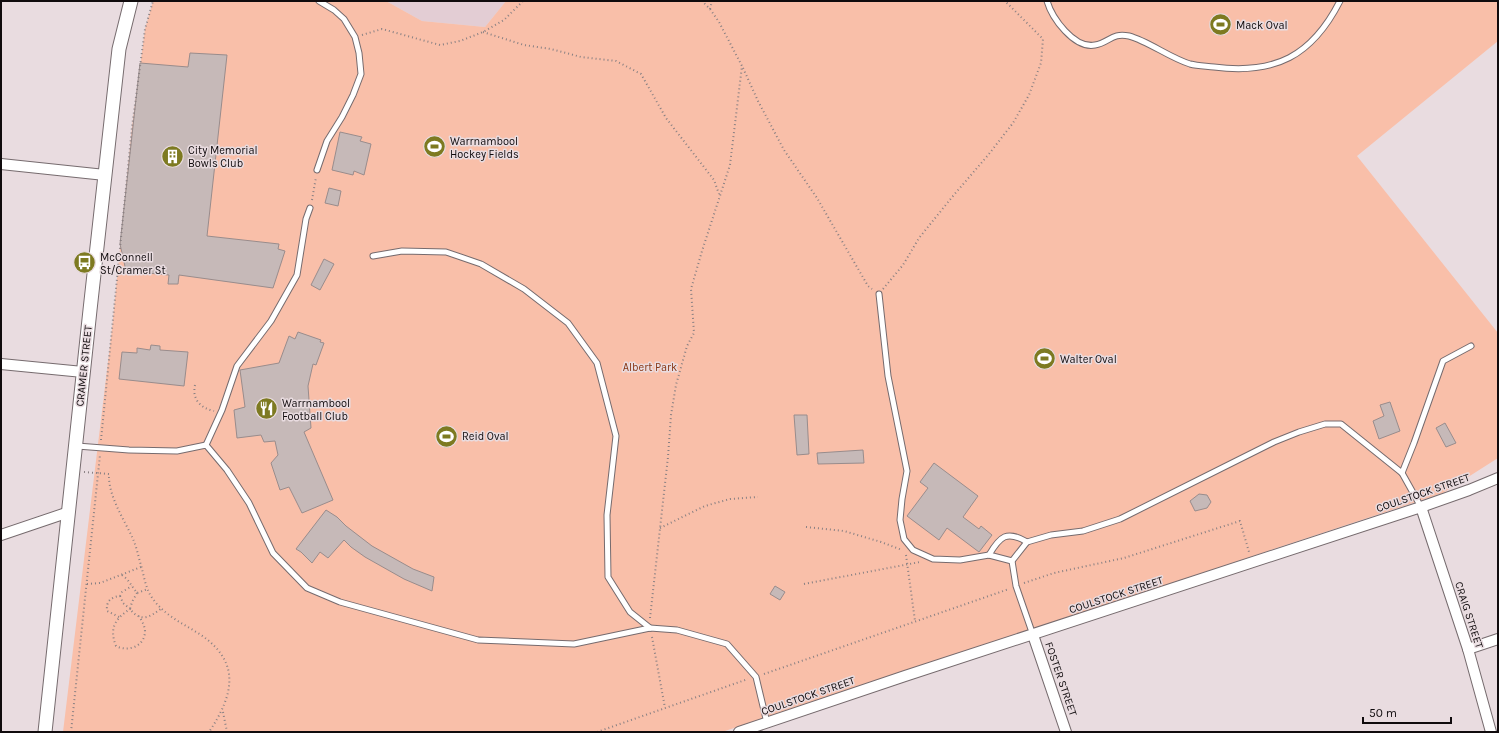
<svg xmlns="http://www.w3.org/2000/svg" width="1499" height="733" viewBox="0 0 1499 733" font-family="Karla,sans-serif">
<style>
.built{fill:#e3cdd4}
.green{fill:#f9bfa9}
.building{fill:#c6b9b8;stroke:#998c8c}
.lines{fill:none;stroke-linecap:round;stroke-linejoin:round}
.service-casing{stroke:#766b6e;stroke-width:7}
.minor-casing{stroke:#766b6e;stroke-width:12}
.tertiary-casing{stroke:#766b6e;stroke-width:15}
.path{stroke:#898083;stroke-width:2;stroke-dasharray:1 3;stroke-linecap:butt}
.service{stroke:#fff;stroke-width:5}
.minor{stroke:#fff;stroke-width:10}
.tertiary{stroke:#fff;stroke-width:13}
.labels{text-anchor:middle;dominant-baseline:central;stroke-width:3;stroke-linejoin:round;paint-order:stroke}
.poi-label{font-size:11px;fill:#100b0d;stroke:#e9dce0;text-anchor:start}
.street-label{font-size:11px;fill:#100b0d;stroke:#e9dce0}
.park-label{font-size:11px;fill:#873513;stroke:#e9dce0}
</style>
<rect width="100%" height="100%" fill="#e9dce0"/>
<path class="built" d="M386,1H506L485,27L422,21Z"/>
<path class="green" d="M153,1H386L422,21L485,27L506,1H1498V41L1357,156L1498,333V458L1443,493L722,732H63L112,329L132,127L145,29Z"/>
<g class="building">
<path d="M190,53L227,55L207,236L279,244L278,249L285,251L273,288L179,275L178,284H168L169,275L126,271L120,244L140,63L188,67Z"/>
<path d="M340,132L362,137L360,141L371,144L364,175L354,171L353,175L332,170Z"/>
<path d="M329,188L341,191L338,206L325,203Z"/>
<path d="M324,259L334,264L320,290L311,285Z"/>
<path d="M298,332L321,340L320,342L324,343L316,365L313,364L308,386L311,428L304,432L333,500L302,513L289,487L280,490L271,463L278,455L275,441L264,442L261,435L237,438L234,410L245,407L240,370L279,363L289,336L295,339Z"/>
<path d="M151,345L160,346V350L188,352L184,386L119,379L122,352L137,353V348L150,350Z"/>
<path d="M1390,402L1400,431L1379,439L1373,421L1384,416L1380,405Z"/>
<path d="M794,415H807L809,454L797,455Z"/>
<path d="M1445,423L1456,443L1446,447L1436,428Z"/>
<path d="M863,450L864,463L818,464L817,453Z"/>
<path d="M934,463L978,496L963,517L979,529L981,526L992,535L979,552L947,528L939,540L907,516L928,488L920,482Z"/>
<path d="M1199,494L1207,495L1211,502L1207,508L1195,511L1190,501Z"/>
<path d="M326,510L337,517L346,526L372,546L413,569L434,577L432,591L404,579L365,557L351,547L344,540L328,558L320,552L312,563L301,552L296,549Z"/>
<path d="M775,586L785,592L780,600L770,594Z"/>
</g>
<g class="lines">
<defs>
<g id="service">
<path d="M1047,1C1052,18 1074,49 1095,45C1109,43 1112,32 1129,36C1148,41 1170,58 1190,64C1198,66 1206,66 1214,67C1275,75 1312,56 1340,1"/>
<path d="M317,170L327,141L342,117L353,95L361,74L359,53L355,37L344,19L334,10L319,1"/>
<path d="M373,256L402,251L446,252L481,264L524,289L568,323L597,363L616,436L607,515L608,577L630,612L650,628"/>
<path d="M879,294L888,376L907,471L902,499L900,520L904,539L913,550L933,559L960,560L989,555L1012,561"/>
<path d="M206,445L222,410L237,366L271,321L297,275L306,219L310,208"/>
<path d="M77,446L129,450L177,451L206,445L227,470L249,503L273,553L307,588L340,602L478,640L574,644L650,628L677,630L727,644L756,677L767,723"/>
<path d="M1402,473L1414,443L1443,361L1471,346"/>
<path d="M989,555C1000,536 1007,530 1027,542"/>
<path d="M1033,635L1016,586L1012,561L1027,542L1051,535L1083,531L1120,519L1274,442L1299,432L1325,424H1341L1402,473L1421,507"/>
</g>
<g id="minor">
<path d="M1,164L105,175"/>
<path d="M1,364L83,372"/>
<path d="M1421,507L1468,649L1491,732"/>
<path d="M1,535L69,512"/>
<path d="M1033,635L1066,732"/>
<path d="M1468,649L1498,639"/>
<path d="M739,732L905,676L1421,507L1469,490L1498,478"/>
</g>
<path id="tertiary" d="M45,732L90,310L119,49L131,1"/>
</defs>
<use href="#service" class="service-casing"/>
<use href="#minor" class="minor-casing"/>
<use href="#tertiary" class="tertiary-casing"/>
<g class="path">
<path d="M710,9L712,1"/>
<path d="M483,32L524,45L551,49L581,57L616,61L641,74L666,118L714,180L719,194"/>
<path d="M362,35L382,29L440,45L460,41L483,32L504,20L523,1"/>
<path d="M743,68L758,101L784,150L817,198L868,286L872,289"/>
<path d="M312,200L316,177"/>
<path d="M883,289L903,265L919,238L953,196L989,154L1013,123L1029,95L1041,63L1043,39L1005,1"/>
<path d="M195,385C192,399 200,408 214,411"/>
<path d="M101,440L132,127L145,29L153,1"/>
<path d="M84,472L109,474C108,496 124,519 133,539C136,546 138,554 140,562C144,574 145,589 153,599C165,616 184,624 201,635C242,663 233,696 209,732"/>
<path d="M806,527L844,531L881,542L902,550"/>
<path d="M660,528L705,506L730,499L758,497"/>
<path d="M906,555L915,621"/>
<path d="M122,575L127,579L137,593L148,589"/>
<path d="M1024,583L1054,573L1124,558L1240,521L1249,552"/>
<path d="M87,584L100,583L141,567"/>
<path d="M804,584L920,562"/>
<path d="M137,593L132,602L130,609C141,623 150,617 162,608"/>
<path d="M120,596L123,603L130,609C115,619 109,628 116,646C128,652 144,647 145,632C145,626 142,621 139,616"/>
<path d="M119,617L107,611C106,601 111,597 120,596L122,592L132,586"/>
<path d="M650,618L668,457L671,415L676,385L687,346L694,333L691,289L702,251L730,165L742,66L719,22L710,9L702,1"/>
<path d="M652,637L665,708"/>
<path d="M764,674L1009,589"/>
<path d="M223,712L227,732"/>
<path d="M71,732L100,455"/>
<path d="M597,732L748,679"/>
</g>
<use href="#service" class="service"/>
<use href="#minor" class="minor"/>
<use href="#tertiary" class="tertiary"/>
</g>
<defs>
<symbol id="stadium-disc" viewBox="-11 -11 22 22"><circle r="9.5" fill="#7d7a21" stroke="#e9dce0"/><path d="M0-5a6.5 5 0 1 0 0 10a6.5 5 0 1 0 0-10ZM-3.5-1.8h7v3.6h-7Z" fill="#fff"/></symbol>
<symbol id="building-disc" viewBox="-11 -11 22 22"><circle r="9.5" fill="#7d7a21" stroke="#e9dce0"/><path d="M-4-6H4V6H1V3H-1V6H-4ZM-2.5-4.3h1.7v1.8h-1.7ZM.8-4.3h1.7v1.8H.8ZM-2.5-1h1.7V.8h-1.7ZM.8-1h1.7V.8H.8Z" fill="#fff"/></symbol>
<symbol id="bus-disc" viewBox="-11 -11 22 22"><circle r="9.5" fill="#7d7a21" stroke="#e9dce0"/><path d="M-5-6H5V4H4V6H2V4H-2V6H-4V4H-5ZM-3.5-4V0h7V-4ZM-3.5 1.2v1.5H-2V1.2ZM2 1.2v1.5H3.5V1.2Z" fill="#fff"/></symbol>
<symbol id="restaurant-disc" viewBox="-11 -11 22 22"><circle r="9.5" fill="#7d7a21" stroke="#e9dce0"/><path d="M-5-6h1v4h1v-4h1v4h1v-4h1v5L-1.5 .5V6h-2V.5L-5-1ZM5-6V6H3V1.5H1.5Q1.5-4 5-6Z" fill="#fff"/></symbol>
</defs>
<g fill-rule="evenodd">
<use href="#stadium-disc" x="1208" y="12" width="25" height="25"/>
<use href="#stadium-disc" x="422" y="134" width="25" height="25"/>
<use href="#building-disc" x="160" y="144" width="25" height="25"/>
<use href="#bus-disc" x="72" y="250" width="25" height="25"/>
<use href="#stadium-disc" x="1032" y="346" width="25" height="25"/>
<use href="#restaurant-disc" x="254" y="396" width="25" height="25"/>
<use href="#stadium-disc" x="434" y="424" width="25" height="25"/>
</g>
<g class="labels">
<g class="poi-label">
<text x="1236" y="25">Mack Oval</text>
<text x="450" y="141">Warrnambool<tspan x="450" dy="13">Hockey Fields</tspan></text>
<text x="188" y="150">City Memorial<tspan x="188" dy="13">Bowls Club</tspan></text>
<text x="100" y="257">McConnell<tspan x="100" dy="13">St/Cramer St</tspan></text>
<text x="1060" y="359">Walter Oval</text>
<text x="282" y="403">Warrnambool<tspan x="282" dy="13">Football Club</tspan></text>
<text x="462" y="436">Reid Oval</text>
</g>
<g class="street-label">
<text transform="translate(84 366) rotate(-84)">CRAMER STREET</text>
<text transform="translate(1423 493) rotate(-19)">COULSTOCK STREET</text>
<text transform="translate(1116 595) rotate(-18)">COULSTOCK STREET</text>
<text transform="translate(1469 615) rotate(72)">CRAIG STREET</text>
<text transform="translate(1061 679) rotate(71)">FOSTER STREET</text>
<text transform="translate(808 696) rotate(-19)">COULSTOCK STREET</text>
</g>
<g class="park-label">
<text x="650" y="367">Albert Park</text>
</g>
</g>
<rect width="1499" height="733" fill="none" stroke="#100b0d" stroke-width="4"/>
<path d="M1363 717v6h88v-6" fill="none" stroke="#100b0d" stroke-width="2"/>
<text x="1369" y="717" font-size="12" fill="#100b0d" stroke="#e9dce0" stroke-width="3" paint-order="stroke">50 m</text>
</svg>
